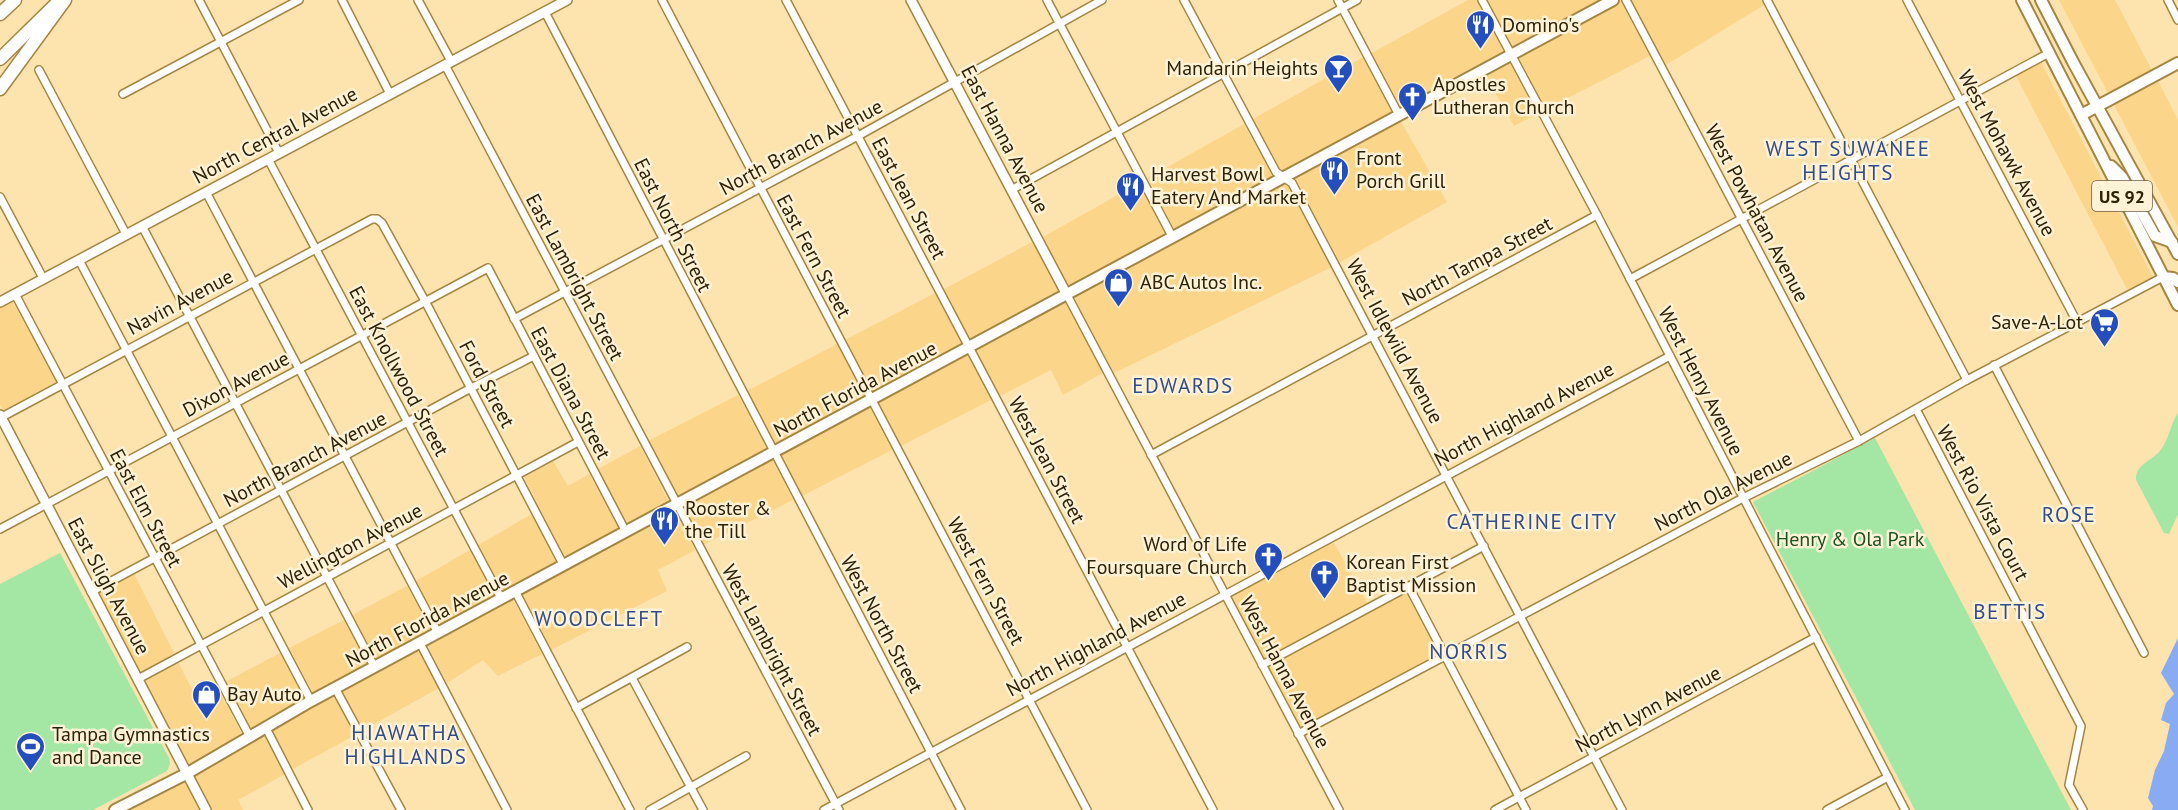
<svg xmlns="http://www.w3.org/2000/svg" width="2178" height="810" viewBox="0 0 2178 810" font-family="'PT Sans',sans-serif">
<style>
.built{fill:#fbd68a}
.green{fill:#a4e6a4}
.water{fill:#89abf3}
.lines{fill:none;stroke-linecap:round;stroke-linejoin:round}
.street-casing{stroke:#a48542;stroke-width:10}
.secondary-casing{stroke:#a48542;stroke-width:12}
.primary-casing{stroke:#a48542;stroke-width:14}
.highway-casing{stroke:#a48542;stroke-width:15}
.street{stroke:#fff;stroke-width:7}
.secondary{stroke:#fff;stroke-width:9}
.primary{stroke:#fff;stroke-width:10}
.highway{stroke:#fff;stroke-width:12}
.labels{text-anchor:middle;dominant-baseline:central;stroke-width:5;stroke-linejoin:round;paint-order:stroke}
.shield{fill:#fff2d7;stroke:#6d6044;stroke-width:1.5}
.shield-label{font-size:18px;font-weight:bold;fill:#2e2105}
.poi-label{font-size:20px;fill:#2e2105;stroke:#fff2d7;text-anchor:start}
.street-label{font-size:20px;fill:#2e2105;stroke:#fff2d7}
.park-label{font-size:20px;fill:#1b5420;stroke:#fff2d7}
.neighbourhood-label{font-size:21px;letter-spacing:1.5px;fill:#334d86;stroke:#fff2d7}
</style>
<rect width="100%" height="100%" fill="#fde3ad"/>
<g class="built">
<path d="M1468,0H1477L1505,53L1402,109L1372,53Z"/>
<path d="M1488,0H1604L1514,49Z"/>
<path d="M1621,0L1650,56L1546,109L1518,56Z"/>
<path d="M1631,0H1762L1764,5L1666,65Z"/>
<path d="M2059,0H2115L2153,72L2109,95Z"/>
<path d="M1363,57L1393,114L1282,173L1253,119Z"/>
<path d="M1509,61L1537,114L1514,126L1485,74Z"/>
<path d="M2041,62L2153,277L2128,291L2016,76Z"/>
<path d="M2157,79L2178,120V227L2113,103Z"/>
<path d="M1400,120L1447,202L1340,262L1294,176Z"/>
<path d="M1244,124L1274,178L1175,232L1148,178Z"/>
<path d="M1286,181L1332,267L1114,373L1073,296Z"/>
<path d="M1139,183L1167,236L1069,289L1043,237Z"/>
<path d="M1034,241L1061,293L971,342L944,289Z"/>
<path d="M935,293L963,346L874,394L845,340Z"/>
<path d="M12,300L57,383L3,411L0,405V306Z"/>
<path d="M1065,301L1103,373L1063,395L1051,370L1000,396L975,349Z"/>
<path d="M837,344L865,398L776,447L747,391Z"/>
<path d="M967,354L991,400L901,446L878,401Z"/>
<path d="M738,395L768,451L678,499L648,441Z"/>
<path d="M869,406L892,450L802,496L780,454Z"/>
<path d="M640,446L670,504L628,526L598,469Z"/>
<path d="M772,459L793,500L703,545L682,507Z"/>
<path d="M553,461L568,486L589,474L620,531L566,560L524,477Z"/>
<path d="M674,511L695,550L658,570L667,591L551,650L521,593Z"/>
<path d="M532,514L558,564L503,592L478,545Z"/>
<path d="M1333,541L1368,604L1264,659L1232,596Z"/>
<path d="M470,550L495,597L440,627L416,581Z"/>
<path d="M134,574L175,655L140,673L98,593Z"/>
<path d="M407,586L432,632L377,661L352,615Z"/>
<path d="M1407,593L1440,655L1301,728L1268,666Z"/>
<path d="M512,598L542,654L498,676L483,660L447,683L427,644Z"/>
<path d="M344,620L369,666L314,695L289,648Z"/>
<path d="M418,649L439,688L363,730L341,690Z"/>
<path d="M280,653L305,700L252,731L225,682Z"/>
<path d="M178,662L196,697L217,687L243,736L188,767L144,681Z"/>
<path d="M333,694L355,735L293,769L272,729Z"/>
<path d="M264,734L285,774L238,800L243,810H211L192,775Z"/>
<path d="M184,779L200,810H125Z"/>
</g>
<g class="green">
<path d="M2178,413V514L2169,534L2164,533L2136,480C2135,465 2151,461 2159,452C2169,441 2170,424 2178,413Z"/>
<path d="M1875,438L2071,810H1915L1753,502Z"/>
<path d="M60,553L169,758L170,764L167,771L93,810H0V584Z"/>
</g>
<path class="water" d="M2178,638V810H2152L2153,806L2148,798L2155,770L2164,751L2170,724L2161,720L2166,703L2174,694L2161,673Z"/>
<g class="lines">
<defs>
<g id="street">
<path d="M199,0L279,153"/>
<path d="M342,0L390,94"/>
<path d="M418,0L451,61"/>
<path d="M662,0L1087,810"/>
<path d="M786,0L1213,810"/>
<path d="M1047,0L1173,238"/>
<path d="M1184,0L1276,172L1292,183L1622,810"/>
<path d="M1338,0L1399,115"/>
<path d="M1482,0L1597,215L1905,810"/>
<path d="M1626,0L1859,441"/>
<path d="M1767,0L1967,380"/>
<path d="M1907,0L2077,322"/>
<path d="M2168,0L2178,20"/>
<path d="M545,12L961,810"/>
<path d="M445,65L839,810"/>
<path d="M39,70L126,234"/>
<path d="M123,94L299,0"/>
<path d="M268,159L501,598"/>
<path d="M1011,190L1357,0"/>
<path d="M206,192L438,633"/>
<path d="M0,197L43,278"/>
<path d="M142,226L375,668"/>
<path d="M79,260L311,701"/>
<path d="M1630,279L2049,53"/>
<path d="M15,294L250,737"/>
<path d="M1067,295L1339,810"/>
<path d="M514,319L858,136L1102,0"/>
<path d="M1994,365L2144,653"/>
<path d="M1916,409L2081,726L2069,785L2083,810"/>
<path d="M0,418L372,219H377L382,223L425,301L564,566"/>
<path d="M1151,455L1597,215"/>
<path d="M0,529L488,268L626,532"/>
<path d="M1409,587L1526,810"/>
<path d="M515,591L630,810"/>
<path d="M91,592L471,388L534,356"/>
<path d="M420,643L507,810"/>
<path d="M1262,665L1484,546"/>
<path d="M632,678L703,810"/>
<path d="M138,679L578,442"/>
<path d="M335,688L401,810"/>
<path d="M576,708L687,647"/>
<path d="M266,728L308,810"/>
<path d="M1298,734L1743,498L1859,441L1967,380L2163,277"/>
<path d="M650,810L746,756"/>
<path d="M824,810L1670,356"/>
<path d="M1495,810L1816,637"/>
<path d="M1827,810L1888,777"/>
</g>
<g id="secondary">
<path d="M911,0L1067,295"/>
<path d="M0,302L567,0"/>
<path d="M0,415L206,810"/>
</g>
<g id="primary">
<path d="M2022,0L2178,305"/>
<path d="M2041,0L2073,62L2178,254"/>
<path d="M2081,115L2178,63"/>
<path d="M2111,166L2122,177L2155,236L2172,242"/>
<path d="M2163,277L2173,278L2178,282"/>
<path d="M115,810L186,774L311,701L1613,0"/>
</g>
<g id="highway">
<path d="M0,14L15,0"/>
<path d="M0,59L55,5"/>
<path d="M0,89L65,0"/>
</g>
</defs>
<use href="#street" class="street-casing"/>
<use href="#secondary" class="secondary-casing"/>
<use href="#primary" class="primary-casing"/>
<use href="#highway" class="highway-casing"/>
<use href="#street" class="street"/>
<use href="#secondary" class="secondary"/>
<use href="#primary" class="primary"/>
<use href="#highway" class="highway"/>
</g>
<defs>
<symbol id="restaurant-pin" viewBox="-11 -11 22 30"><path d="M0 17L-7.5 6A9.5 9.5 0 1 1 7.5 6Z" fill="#254ebd" stroke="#fff2d7"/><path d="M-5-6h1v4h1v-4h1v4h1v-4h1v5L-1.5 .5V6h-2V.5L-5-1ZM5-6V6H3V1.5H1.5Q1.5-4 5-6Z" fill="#fff"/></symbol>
<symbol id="bar-pin" viewBox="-11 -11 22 30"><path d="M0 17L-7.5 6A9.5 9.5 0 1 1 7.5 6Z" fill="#254ebd" stroke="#fff2d7"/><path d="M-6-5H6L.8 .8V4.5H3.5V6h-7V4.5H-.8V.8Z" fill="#fff"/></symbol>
<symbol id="church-pin" viewBox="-11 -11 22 30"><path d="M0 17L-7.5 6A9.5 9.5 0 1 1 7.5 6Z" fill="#254ebd" stroke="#fff2d7"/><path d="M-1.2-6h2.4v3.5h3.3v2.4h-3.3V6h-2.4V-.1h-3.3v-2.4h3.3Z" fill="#fff"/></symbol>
<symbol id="shop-pin" viewBox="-11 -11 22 30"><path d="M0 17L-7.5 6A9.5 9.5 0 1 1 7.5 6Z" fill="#254ebd" stroke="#fff2d7"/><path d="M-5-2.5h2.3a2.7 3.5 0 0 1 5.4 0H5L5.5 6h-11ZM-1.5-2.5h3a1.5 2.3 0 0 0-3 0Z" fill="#fff"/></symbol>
<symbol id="supermarket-pin" viewBox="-11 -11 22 30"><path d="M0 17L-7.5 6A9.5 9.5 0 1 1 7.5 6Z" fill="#254ebd" stroke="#fff2d7"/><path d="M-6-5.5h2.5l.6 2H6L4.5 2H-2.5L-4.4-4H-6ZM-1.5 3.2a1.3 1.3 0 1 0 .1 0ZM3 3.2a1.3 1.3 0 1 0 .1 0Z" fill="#fff"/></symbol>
<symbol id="stadium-pin" viewBox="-11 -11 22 30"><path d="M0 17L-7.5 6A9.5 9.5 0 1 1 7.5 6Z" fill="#254ebd" stroke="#fff2d7"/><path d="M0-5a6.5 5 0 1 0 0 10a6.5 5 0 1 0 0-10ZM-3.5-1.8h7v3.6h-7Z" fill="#fff"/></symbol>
</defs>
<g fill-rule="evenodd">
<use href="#restaurant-pin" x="1464" y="8" width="33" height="45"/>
<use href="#bar-pin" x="1322" y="52" width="33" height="45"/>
<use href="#church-pin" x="1396" y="80" width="33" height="45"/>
<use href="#restaurant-pin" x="1318" y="154" width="33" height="45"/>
<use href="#restaurant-pin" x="1114" y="170" width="33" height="45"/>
<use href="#shop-pin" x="1102" y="266" width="33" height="45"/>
<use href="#supermarket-pin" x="2088" y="306" width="33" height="45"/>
<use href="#restaurant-pin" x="648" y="504" width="33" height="45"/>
<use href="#church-pin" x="1252" y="540" width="33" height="45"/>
<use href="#church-pin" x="1308" y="558" width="33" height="45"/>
<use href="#shop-pin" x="190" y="678" width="33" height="45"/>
<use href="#stadium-pin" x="14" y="730" width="33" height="45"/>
</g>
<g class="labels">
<rect class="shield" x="2092" y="181" width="60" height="30" rx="4.5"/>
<g class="shield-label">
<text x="2122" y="196">US 92</text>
</g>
<g class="poi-label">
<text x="1502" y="25">Domino's</text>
<text x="1318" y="68" text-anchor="end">Mandarin Heights</text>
<text x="1433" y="84">Apostles<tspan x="1433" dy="23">Lutheran Church</tspan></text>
<text x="1356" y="158">Front<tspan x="1356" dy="23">Porch Grill</tspan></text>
<text x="1151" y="174">Harvest Bowl<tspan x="1151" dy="23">Eatery And Market</tspan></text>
<text x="1140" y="282">ABC Autos Inc.</text>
<text x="2083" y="322" text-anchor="end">Save-A-Lot</text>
<text x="685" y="508">Rooster &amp;<tspan x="685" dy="23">the Till</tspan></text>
<text x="1247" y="544" text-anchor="end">Word of Life<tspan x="1247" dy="23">Foursquare Church</tspan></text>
<text x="1346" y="562">Korean First<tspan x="1346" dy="23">Baptist Mission</tspan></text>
<text x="227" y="694">Bay Auto</text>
<text x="52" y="734">Tampa Gymnastics<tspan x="52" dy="23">and Dance</tspan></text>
</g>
<g class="street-label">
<text transform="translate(275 135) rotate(-28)">North Central Avenue</text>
<text transform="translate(1005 139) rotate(62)">East Hanna Avenue</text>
<text transform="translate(801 147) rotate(-28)">North Branch Avenue</text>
<text transform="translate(2007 153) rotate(62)">West Mohawk Avenue</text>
<text transform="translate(909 198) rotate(62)">East Jean Street</text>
<text transform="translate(1757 213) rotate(62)">West Powhatan Avenue</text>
<text transform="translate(673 225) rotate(63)">East North Street</text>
<text transform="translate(814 256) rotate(62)">East Fern Street</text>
<text transform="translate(1477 261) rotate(-28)">North Tampa Street</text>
<text transform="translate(575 277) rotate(62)">East Lambright Street</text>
<text transform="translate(180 302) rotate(-28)">Navin Avenue</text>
<text transform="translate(1395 341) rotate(62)">West Idlewild Avenue</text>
<text transform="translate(399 371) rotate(62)">East Knollwood Street</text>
<text transform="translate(1701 381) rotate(63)">West Henry Avenue</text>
<text transform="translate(236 384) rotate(-28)">Dixon Avenue</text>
<text transform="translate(487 384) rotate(62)">Ford Street</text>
<text transform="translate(855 389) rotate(-28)">North Florida Avenue</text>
<text transform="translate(571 393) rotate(62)">East Diana Street</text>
<text transform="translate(1524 414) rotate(-28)">North Highland Avenue</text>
<text transform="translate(305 459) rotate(-28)">North Branch Avenue</text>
<text transform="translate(1047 460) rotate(62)">West Jean Street</text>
<text transform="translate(1723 491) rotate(-27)">North Ola Avenue</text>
<text transform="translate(1983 503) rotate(62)">West Rio Vista Court</text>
<text transform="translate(146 508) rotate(62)">East Elm Street</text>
<text transform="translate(350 546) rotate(-28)">Wellington Avenue</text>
<text transform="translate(986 581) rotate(62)">West Fern Street</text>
<text transform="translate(109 586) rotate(62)">East Sligh Avenue</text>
<text transform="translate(427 619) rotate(-28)">North Florida Avenue</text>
<text transform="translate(882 624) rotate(62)">West North Street</text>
<text transform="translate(1096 644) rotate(-28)">North Highland Avenue</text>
<text transform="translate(772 650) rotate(62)">West Lambright Street</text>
<text transform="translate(1285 672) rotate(62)">West Hanna Avenue</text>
<text transform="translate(1648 709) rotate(-28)">North Lynn Avenue</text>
</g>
<g class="park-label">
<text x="1850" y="539">Henry &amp; Ola Park</text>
</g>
<g class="neighbourhood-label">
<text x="1848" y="148">WEST SUWANEE<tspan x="1848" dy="24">HEIGHTS</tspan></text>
<text x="1183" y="385">EDWARDS</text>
<text x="2069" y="514">ROSE</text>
<text x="1532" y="521">CATHERINE CITY</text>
<text x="2010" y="611">BETTIS</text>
<text x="599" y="618">WOODCLEFT</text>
<text x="1469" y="651">NORRIS</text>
<text x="406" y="732">HIAWATHA<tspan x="406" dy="24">HIGHLANDS</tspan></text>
</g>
</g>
</svg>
